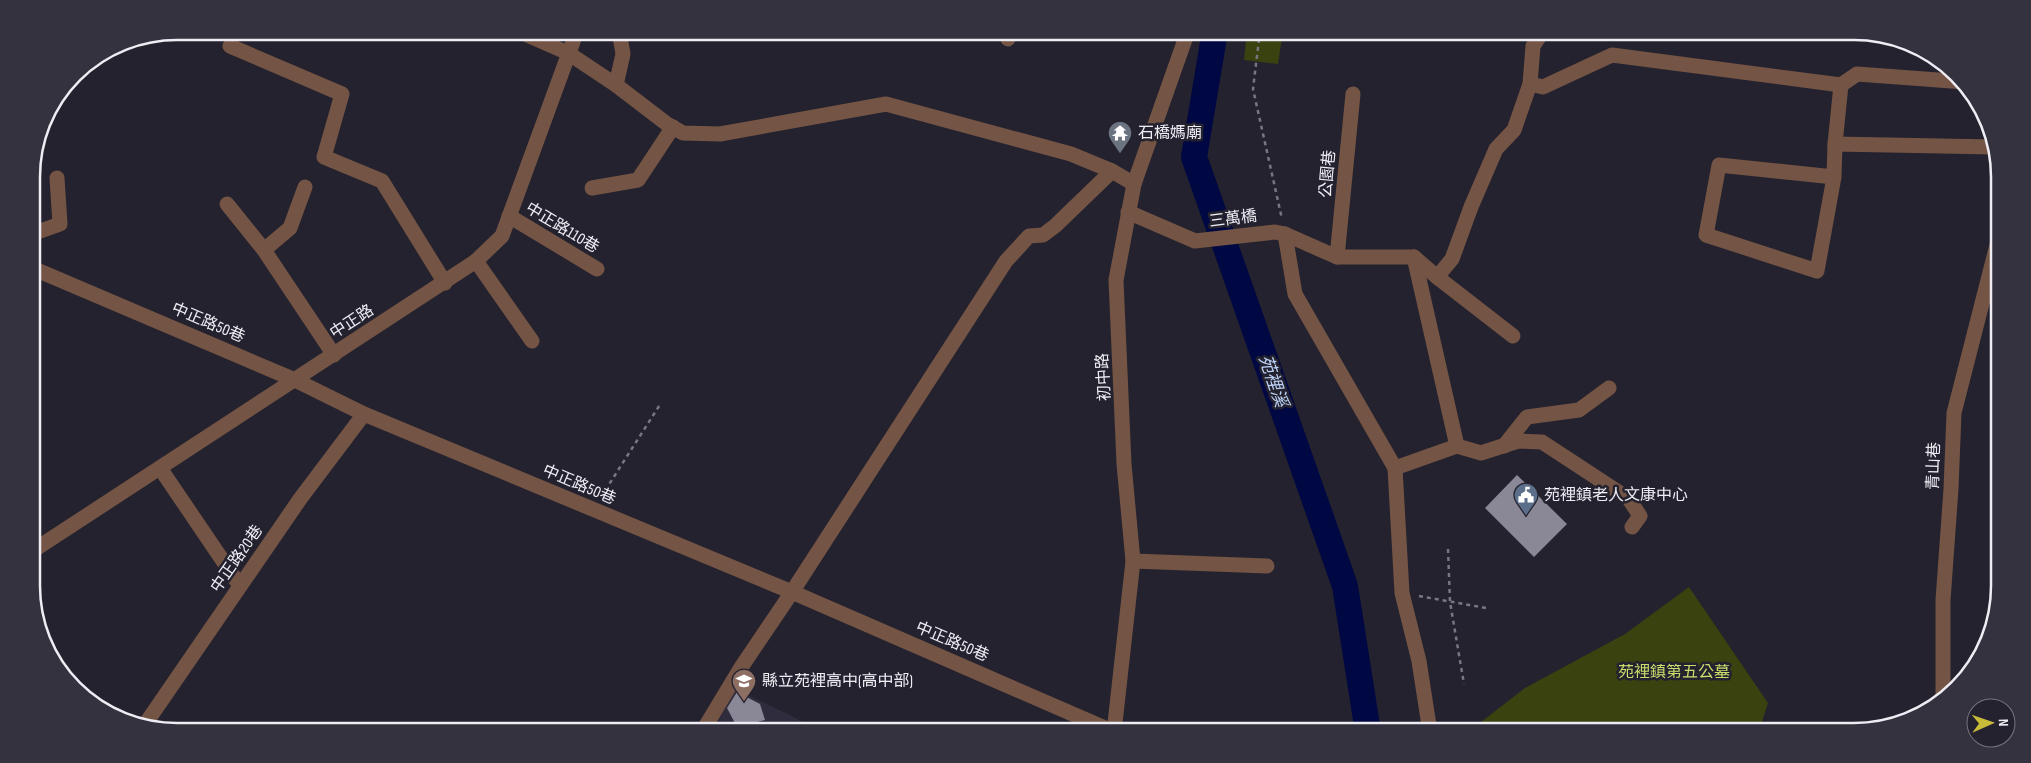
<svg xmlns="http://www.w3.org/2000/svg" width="2031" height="763" viewBox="0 0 2031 763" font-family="'Sofia Sans Condensed','Noto Sans TC',sans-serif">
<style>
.built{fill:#2f2c3d}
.green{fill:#3a4210}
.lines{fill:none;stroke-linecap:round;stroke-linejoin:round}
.river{stroke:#000843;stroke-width:26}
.building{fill:#8a8896}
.path{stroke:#787781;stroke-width:2.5;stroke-dasharray:4 4;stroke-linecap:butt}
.minor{stroke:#745444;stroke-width:15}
.major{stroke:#c48261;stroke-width:15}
.labels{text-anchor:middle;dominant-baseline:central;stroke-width:5;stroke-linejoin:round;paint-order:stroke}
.poi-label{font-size:16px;fill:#eeedf4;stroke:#24222e;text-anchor:start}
.street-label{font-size:16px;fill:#eeedf4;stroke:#24222e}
.park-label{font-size:16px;fill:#c9de6d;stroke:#24222e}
.water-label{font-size:18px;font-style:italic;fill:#bad0f4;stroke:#24222e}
.rim{fill:none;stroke:#eeedf4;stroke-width:2.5}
</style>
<rect width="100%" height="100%" fill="#24222e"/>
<path class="built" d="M735,689L790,715L821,732H706Z"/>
<g class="green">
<path d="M1247,31H1283L1278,64L1244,60Z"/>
<path d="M1689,587L1768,703L1759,731L1481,732V722L1525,688L1625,634Z"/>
<path d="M776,723L799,725L814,732H734L751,726Z"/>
</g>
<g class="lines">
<path class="river" d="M1215,31L1194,157L1345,586L1368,732"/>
</g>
<g class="building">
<path d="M1517,475L1567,524L1534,557L1485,508Z"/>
<path d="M737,692L760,704L765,720L737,727L727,708Z"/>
</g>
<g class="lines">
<g class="path">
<path d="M1260,31L1253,89L1282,219"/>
<path d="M601,497L661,403"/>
<path d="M1448,549L1450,602L1464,684"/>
<path d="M1419,596L1486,608"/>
</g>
<g class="minor">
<path d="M518,31L568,53L616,85L667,124L683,133L720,134L886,104L1071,154L1112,171L1134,184"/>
<path d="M863,31H869"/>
<path d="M1005,31L1008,39"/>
<path d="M230,46L342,94L324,157L382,181L445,283"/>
<path d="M1530,84L1543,87L1612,55L1841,85L1857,74L1965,82"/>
<path d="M616,85L623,54L619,31"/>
<path d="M1835,144L1841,85"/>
<path d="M1834,177L1719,165L1706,235L1817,271L1834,177L1835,144L1994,147"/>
<path d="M592,188L638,180L673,127"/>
<path d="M227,204L264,250L334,355"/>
<path d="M1128,212L1195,241L1275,232L1285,234L1337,257H1414"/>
<path d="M509,216L597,269"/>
<path d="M32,234L60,224L57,178"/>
<path d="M1285,234L1295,294L1395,468L1457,446L1414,257"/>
<path d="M264,250L290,228L305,187"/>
<path d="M1337,257L1353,94"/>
<path d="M1414,257L1437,277L1452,259L1471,207L1496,149L1514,130L1530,84L1533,46L1543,31"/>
<path d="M476,261L532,341"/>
<path d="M32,268L295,380L364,414L792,592L1114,732"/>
<path d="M1437,277L1513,336"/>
<path d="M1457,446L1481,453L1518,441L1542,442L1629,499L1640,516L1632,527"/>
<path d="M1504,446L1527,417L1579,410L1609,388"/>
<path d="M160,468L240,586"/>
<path d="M1395,468L1402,593L1419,661L1430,732"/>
<path d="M34,550L476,261L502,236L577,31"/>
<path d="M1133,561L1267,566"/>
<path d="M1943,701V600L1951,489L1954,413L1999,237"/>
<path d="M144,726L300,499L364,414"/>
<path d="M702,732L740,669L792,592L1006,261L1029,236L1043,235L1055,226L1112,171"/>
<path d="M1114,732L1133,561L1124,464L1116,280L1134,184L1188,31"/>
</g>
<path class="major" d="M109,50L122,42"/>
</g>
<defs>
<symbol id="temple-pin" viewBox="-11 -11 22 30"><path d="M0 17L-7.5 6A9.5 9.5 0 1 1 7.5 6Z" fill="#6b7280" stroke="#24222e"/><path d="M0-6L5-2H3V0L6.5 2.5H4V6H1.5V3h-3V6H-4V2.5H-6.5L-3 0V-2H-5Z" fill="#fff"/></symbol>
<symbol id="civic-pin" viewBox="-11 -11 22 30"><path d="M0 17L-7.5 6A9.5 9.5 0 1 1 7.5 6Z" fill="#5c6f8a" stroke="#24222e"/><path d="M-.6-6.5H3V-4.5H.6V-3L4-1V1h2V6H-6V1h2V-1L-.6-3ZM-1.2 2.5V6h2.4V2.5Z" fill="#fff"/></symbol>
<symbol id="school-pin" viewBox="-11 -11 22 30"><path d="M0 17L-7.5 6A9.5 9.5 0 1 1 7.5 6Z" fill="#8d6e63" stroke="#24222e"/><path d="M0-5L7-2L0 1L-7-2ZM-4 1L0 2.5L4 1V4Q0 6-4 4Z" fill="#fff"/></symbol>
</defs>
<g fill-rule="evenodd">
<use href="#temple-pin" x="1106" y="119" width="28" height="38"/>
<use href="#civic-pin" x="1512" y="481" width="28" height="38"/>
<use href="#school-pin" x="730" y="667" width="28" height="38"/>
</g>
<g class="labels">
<g class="poi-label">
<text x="1138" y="133">石橋媽廟</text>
<text x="1544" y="495">苑裡鎮老人文康中心</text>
<text x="762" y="681">縣立苑裡高中(高中部)</text>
</g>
<g class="street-label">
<text transform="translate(1328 174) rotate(-85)">公園巷</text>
<text transform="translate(1233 219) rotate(-7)">三萬橋</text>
<text transform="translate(562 228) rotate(31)">中正路110巷</text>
<text transform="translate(352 322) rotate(-33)">中正路</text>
<text transform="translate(208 323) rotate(23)">中正路50巷</text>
<text transform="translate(1104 377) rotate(-93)">初中路</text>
<text transform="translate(1934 466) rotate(-88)">青山巷</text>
<text transform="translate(579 485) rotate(23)">中正路50巷</text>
<text transform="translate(237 559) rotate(-55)">中正路20巷</text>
<text transform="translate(952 642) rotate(23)">中正路50巷</text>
</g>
<g class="park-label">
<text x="1674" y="672">苑裡鎮第五公墓</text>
</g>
<g class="water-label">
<text transform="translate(1273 381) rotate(71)">苑裡溪</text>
</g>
</g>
<path d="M0 0H2031V763H0ZM177 40H1854A137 137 0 0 1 1991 177V586A137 137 0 0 1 1854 723H177A137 137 0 0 1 40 586V177A137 137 0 0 1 177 40Z" fill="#34323e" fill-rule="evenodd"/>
<path class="rim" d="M177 40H1854A137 137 0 0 1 1991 177V586A137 137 0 0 1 1854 723H177A137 137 0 0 1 40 586V177A137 137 0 0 1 177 40Z"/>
<g transform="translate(1991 723) rotate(88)"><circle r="24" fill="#24222e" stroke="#75737d"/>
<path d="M0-4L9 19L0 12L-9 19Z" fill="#c9bb3a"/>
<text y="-8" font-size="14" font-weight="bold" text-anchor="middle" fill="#eeedf4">N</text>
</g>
</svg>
